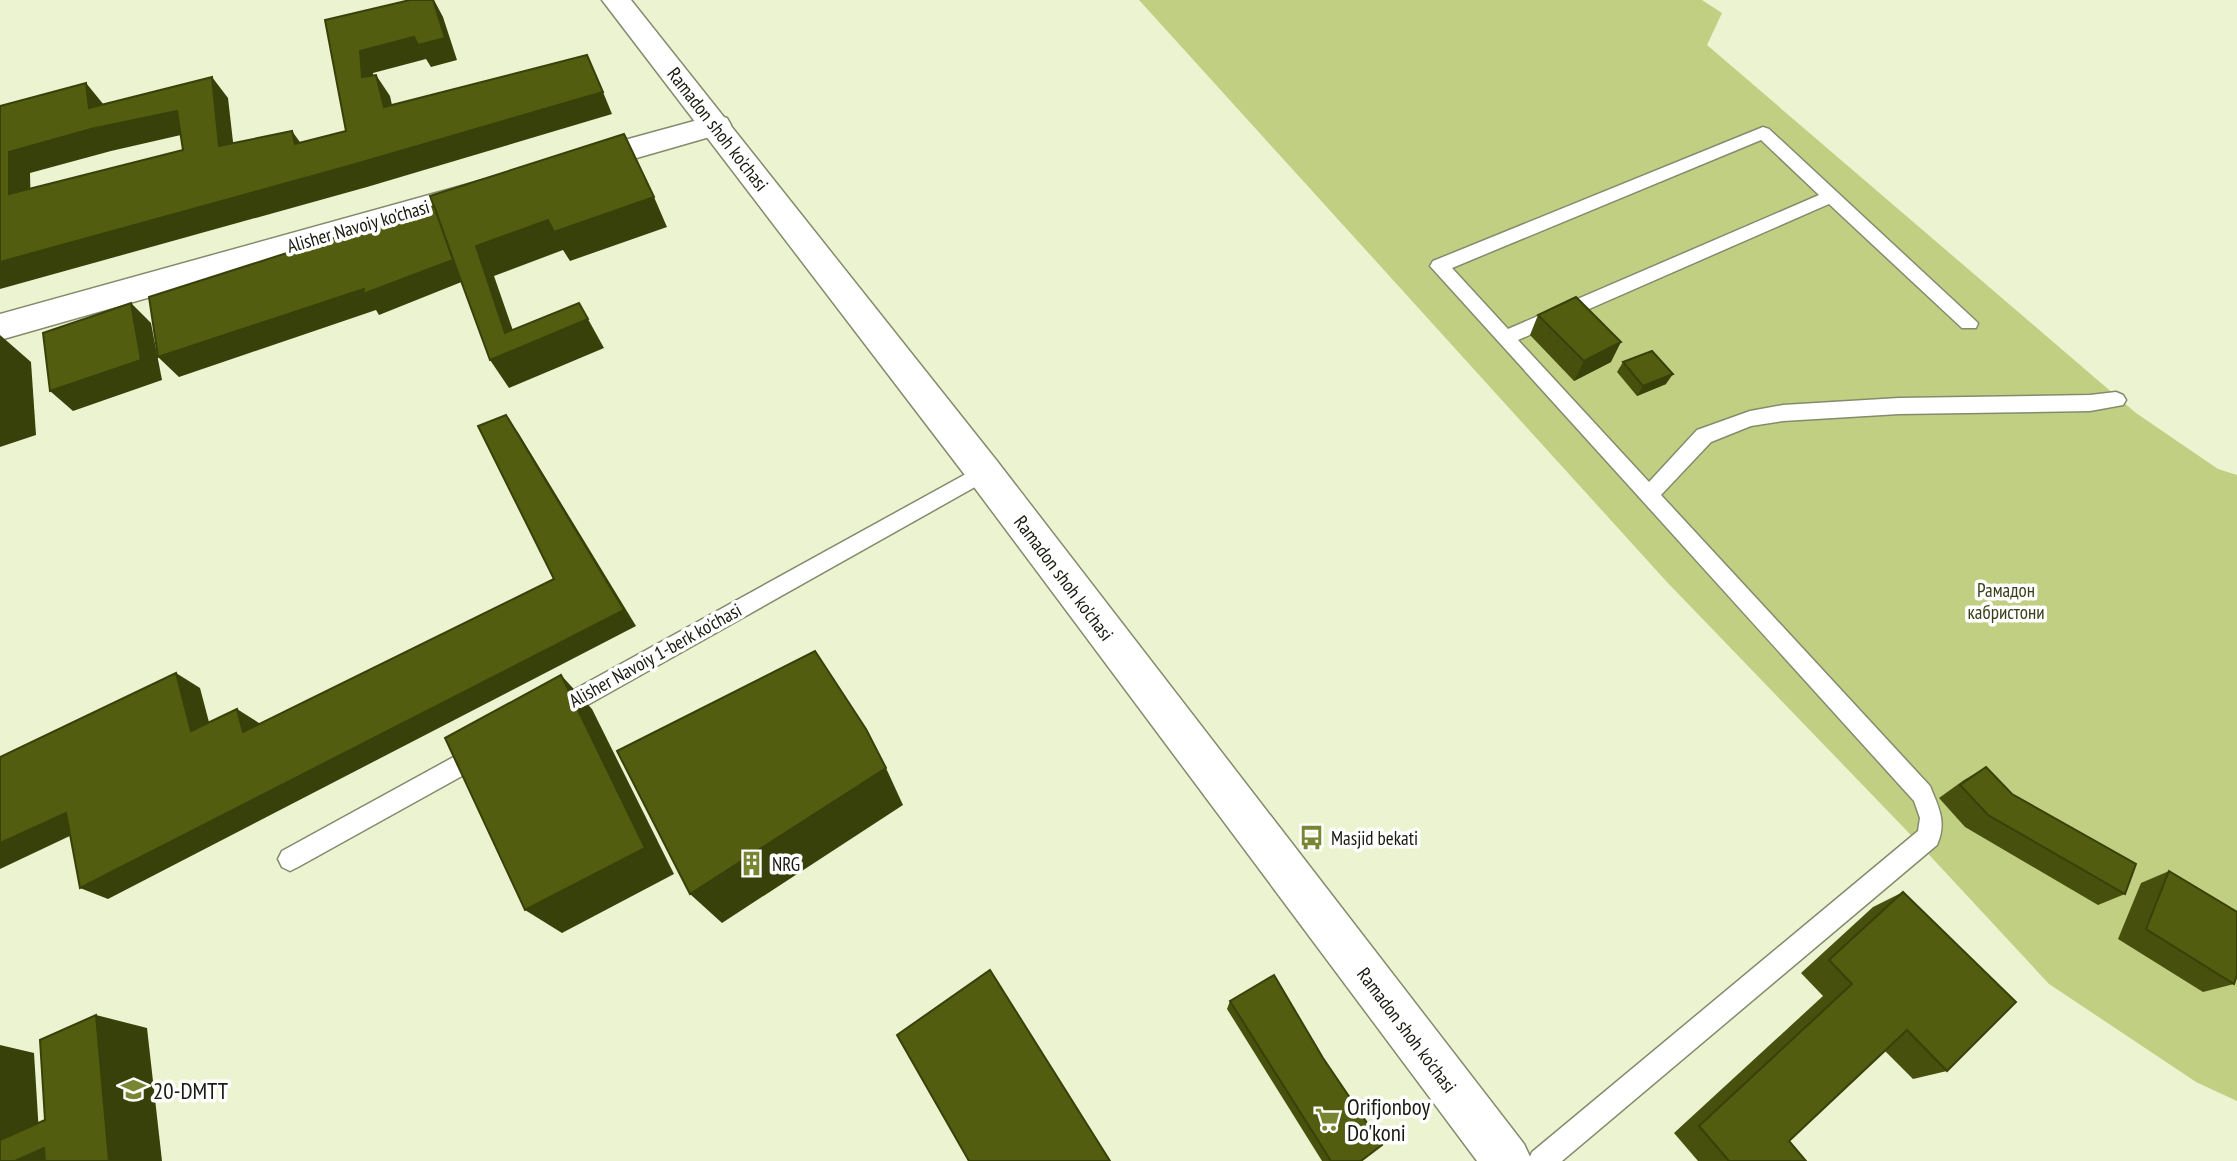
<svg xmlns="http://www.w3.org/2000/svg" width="2237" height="1161" viewBox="0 0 2237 1161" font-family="'PT Sans Narrow',sans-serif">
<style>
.green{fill:#c1cf83}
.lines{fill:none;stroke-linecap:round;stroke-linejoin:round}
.service-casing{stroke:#848b6c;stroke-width:3}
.minor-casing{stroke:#848b6c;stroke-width:3}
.secondary-casing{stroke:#848b6c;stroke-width:3}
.service{fill:#fff;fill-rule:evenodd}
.minor{fill:#fff;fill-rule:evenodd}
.secondary{fill:#fff;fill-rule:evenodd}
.wall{fill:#47500d}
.shaded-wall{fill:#39410a}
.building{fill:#525d0f;stroke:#39410a;stroke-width:2;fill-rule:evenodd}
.labels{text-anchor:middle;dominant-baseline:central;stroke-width:7;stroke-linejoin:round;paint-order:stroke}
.street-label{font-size:19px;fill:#171a0e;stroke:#fff}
.park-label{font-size:19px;fill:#373e16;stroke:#fff}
.poi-label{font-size:19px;fill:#171a0e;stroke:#fff;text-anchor:start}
.near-poi-label{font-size:23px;fill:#171a0e;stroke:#fff;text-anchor:start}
</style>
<rect width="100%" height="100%" fill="#ecf3d1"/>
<path class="green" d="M1139,0H1702L1722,13L1707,45L2136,413L2218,469L2237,475V1101L2196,1082L2049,984L1907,831L1666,581Z"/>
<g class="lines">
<defs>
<g id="service">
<path d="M1763,127L1769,129L1978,323L1976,328H1962L1829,204L1518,340L1649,482L1697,430L1750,411L1783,405L1899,398L2090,395L2116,392L2123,395L2126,400L2123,405L2090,411L1899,414L1783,421L1751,426L1711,442L1661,495L1930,786C1939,808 1947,822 1937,845L1562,1161H1528L1532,1152L1918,831L1920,818L1914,801L1430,266L1433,261ZM1761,140L1819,195L1508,329L1452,268Z"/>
<path d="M984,464L991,466L994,472L991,478L566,717L558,720L550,717L547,710L550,703Z"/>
<path d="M481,742L489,745L492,753L489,761L298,867L290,871L282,867L278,859L282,851Z"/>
</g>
<g id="minor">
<path d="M716,115L727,118L731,125L727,132L581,174L570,171L566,163L570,155Z"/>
<path d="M483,180L494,183L499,191L494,199L0,340V314Z"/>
</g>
<path id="secondary" d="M602,0H631L997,461L1524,1144L1532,1161H1477L971,483Z"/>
</defs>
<use href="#service" class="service-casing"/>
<use href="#minor" class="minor-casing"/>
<use href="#secondary" class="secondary-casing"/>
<use href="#service" class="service"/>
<use href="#minor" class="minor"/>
<use href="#secondary" class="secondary"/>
</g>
<g class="wall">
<path d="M1538,315L1611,362L1574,381L1530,335Z"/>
<path d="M1623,362L1666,384L1637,396L1617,372Z"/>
<path d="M1986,767L2012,794L2125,894L2098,905L1965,827L1939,798L1964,780Z"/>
<path d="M2169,871L2234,984L2203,992L2118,939L2141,883Z"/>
<path d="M1903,892L1947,1071L1913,1079L1885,1051L1789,1141L1806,1161H1698L1674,1133L1823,996L1801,973L1873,907Z"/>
<path d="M1230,1001L1361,1161H1322L1227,1009Z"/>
</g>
<g class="shaded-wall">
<path d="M433,0H434L443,17L457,60L431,67L426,59L373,73L376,99L362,77L360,51L414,37Z"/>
<path d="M376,75L390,96L397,128L384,107Z"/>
<path d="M212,77L228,98L236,168L219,146Z"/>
<path d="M86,83L104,105L177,111L194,132L111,151L30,173L31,215L9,194V152L89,108Z"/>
<path d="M603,92L612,114L367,187L0,289V262Z"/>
<path d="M292,131L307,152L295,144Z"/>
<path d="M654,197L667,227L570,261L563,250L494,276L519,348L588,319L604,348L509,388L490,360L505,333L476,246L548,220Z"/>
<path d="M436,205L469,279L379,315L376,310L179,377L158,357Z"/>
<path d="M131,303L151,323L162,380L73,411L50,391Z"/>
<path d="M0,335L31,362L36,435L0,447Z"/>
<path d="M1621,342L1611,362L1574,381L1584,361Z"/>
<path d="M1673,374L1666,384L1637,396L1643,386Z"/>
<path d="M506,415L519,434L636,626L108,899L80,888L624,610Z"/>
<path d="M176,673L200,688L215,745L191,731Z"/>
<path d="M561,675L592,709L674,874L562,933L525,910Z"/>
<path d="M237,709L259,723L265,746L243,732Z"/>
<path d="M886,768L903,805L722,923L690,894Z"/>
<path d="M66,813L93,825L0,869V843Z"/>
<path d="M96,1015L147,1028L162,1161H109Z"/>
<path d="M0,1045L34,1053L40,1150L44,1148L87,1161H15L0,1152Z"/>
</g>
<g class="building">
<path d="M410,0H433L445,38L418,45L414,37L360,51L362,77L376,75L384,107L587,55L603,92L352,165L0,262V106L86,83L89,108L212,77L219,146L292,131L295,144L346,131L325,20ZM177,111L183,150L9,194V152L91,129Z"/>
<path d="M624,134L654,197L554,232L548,220L476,246L505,333L579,303L588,319L490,360L430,196Z"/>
<path d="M434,206L453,260L363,294L364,289L158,357L149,297Z"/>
<path d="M1576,297L1621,342L1584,361L1538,315Z"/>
<path d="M131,303L141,360L50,391L43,333Z"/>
<path d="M1652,351L1673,374L1643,386L1623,362Z"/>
<path d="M0,382L1,408H0Z"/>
<path d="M506,415L624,610L80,888L66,813L0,843V757L176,673L191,731L237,709L243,732L554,579L478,426Z"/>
<path d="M815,651L866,729L886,768L690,894L617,751Z"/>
<path d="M561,675L645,848L525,910L445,738Z"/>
<path d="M1986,767L2012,794L2136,864L2125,894L1988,815L1960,785Z"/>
<path d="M2169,871L2237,912V975L2234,984L2146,929Z"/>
<path d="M1903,892L2016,1002L1947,1071L1907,1030L1789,1141L1806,1161H1729L1699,1126L1852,984L1829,960Z"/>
<path d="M990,970L1110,1161H969L897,1035Z"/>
<path d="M1274,975L1323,1058L1382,1145L1361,1161H1331L1230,1001Z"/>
<path d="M96,1015L109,1161H45L44,1148L15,1161H0V1140L45,1120L40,1040Z"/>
</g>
<defs>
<symbol id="bus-bare" viewBox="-9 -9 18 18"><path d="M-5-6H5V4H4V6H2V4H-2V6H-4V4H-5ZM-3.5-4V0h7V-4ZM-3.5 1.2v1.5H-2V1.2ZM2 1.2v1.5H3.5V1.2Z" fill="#788533" stroke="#fff" stroke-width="2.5" paint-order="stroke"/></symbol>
<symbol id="building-bare" viewBox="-9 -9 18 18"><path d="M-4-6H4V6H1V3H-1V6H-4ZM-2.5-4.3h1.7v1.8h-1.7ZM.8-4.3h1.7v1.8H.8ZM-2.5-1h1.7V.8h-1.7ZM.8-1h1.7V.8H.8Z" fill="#788533" stroke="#fff" stroke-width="2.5" paint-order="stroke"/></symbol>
<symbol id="school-bare" viewBox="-9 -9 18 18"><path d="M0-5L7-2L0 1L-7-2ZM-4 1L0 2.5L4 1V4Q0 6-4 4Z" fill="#788533" stroke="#fff" stroke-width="2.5" paint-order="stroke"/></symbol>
<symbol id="supermarket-bare" viewBox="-9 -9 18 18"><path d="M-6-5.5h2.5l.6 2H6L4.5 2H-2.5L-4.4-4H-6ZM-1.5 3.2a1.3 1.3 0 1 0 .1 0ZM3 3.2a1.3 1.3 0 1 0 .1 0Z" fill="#788533" stroke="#fff" stroke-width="2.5" paint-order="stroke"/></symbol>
</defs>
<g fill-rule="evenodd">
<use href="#bus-bare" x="1294" y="820" width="35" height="35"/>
<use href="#building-bare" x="734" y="846" width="35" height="35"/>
<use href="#school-bare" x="116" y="1072" width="35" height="35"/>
<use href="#supermarket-bare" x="1310" y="1102" width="35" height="35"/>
</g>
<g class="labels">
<g class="street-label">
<text transform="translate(718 129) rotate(52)">Ramadon shoh ko'chasi</text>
<text transform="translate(358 226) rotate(-16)">Alisher Navoiy ko'chasi</text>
<text transform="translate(1064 578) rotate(53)">Ramadon shoh ko'chasi</text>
<text transform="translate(655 655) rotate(-29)">Alisher Navoiy 1-berk ko'chasi</text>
<text transform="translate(1407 1030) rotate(53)">Ramadon shoh ko'chasi</text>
</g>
<g class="park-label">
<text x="2006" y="590">Рамадон<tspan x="2006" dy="22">кабристони</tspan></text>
</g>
<g class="poi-label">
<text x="1331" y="838">Masjid bekati</text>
<text x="772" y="864">NRG</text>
</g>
<g class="near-poi-label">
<text x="153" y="1090">20-DMTT</text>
<text x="1347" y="1106">Orifjonboy<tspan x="1347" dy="26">Do'koni</tspan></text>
</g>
</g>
</svg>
